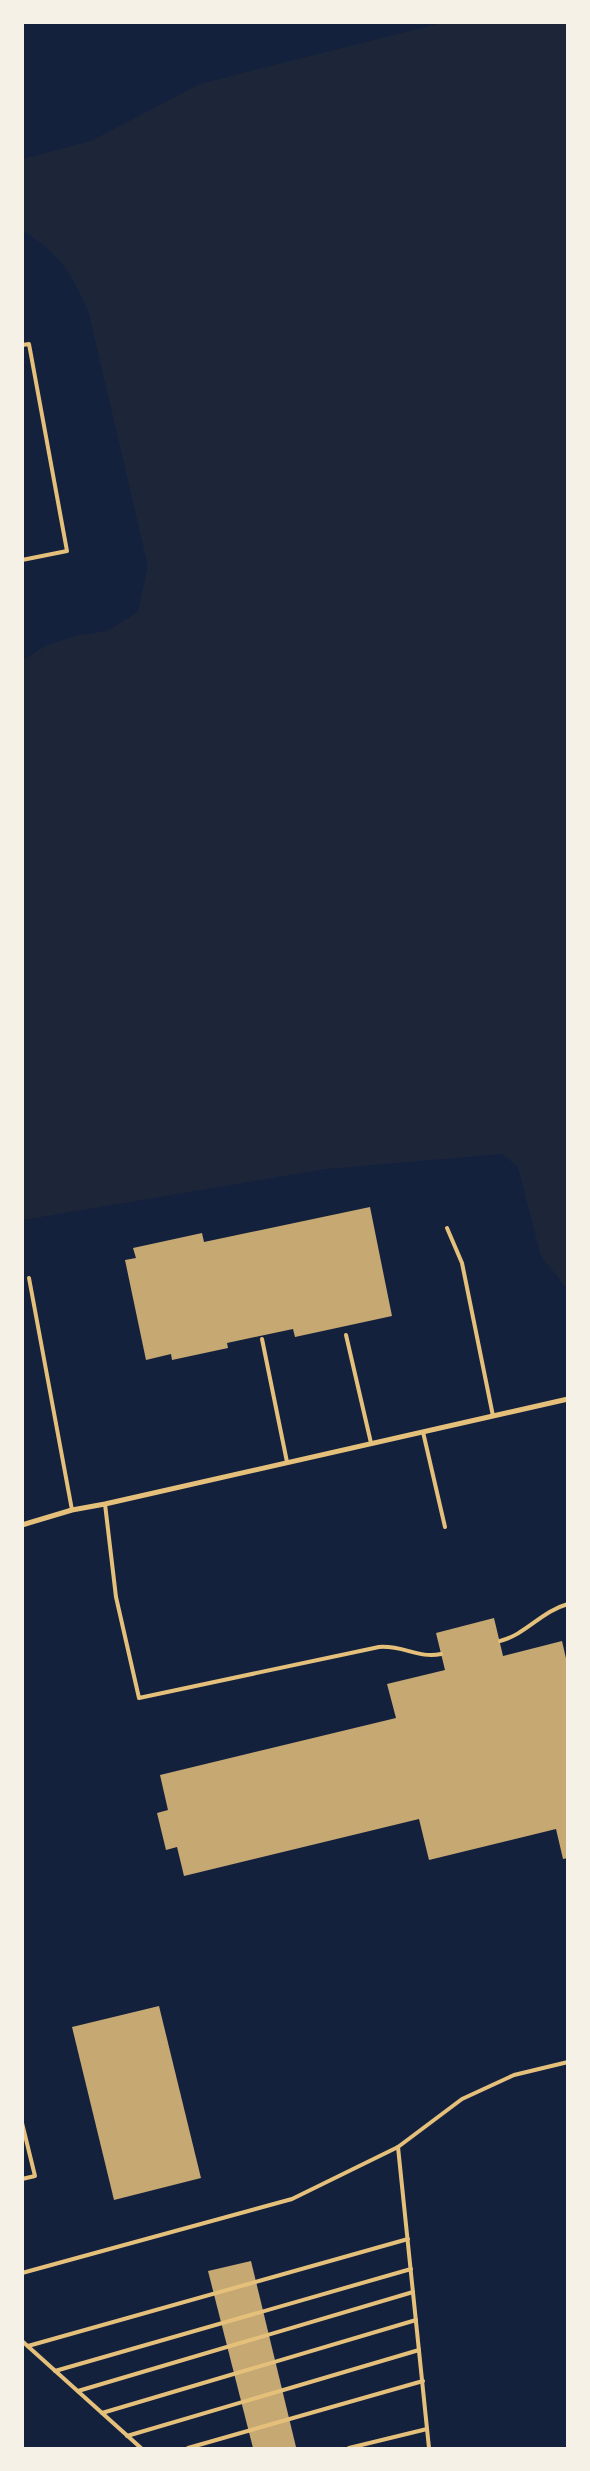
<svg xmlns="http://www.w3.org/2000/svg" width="590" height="2471" viewBox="0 0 590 2471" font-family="'DM Sans',sans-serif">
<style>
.green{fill:#1d2539}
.building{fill:#c6a872}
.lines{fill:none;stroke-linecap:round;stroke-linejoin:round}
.service{stroke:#e5c07b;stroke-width:4}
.minor{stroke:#e5c07b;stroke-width:5}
</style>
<rect width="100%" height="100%" fill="#14213d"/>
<path class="green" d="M441,23H567V1289L541,1256L518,1167L502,1154L326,1169L23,1220V660L47,645L80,635L107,631L138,612L148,566L88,310C68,268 61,256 23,230V159L91,141L200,84Z"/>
<g class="building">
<path d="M370,1207L392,1316L295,1337L293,1329L227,1343L228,1348L172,1360L171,1354L146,1360L125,1260L136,1258L133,1248L202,1233L204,1242Z"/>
<path d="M494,1618L503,1656L562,1641L568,1667V1858L563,1859L556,1829L429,1860L419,1819L184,1876L177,1847L166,1850L157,1813L168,1810L160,1775L396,1718L387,1684L445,1670L436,1633Z"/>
<path d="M159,2006L201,2178L114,2200L72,2027Z"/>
<path d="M251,2261L296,2447L288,2448H253L208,2271Z"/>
</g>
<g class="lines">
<g class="service">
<path d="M22,345L29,344L67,551L22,560"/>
<path d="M447,1228L462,1263L493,1416"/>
<path d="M29,1278L72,1510"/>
<path d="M346,1335L371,1443"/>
<path d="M262,1339L287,1462"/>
<path d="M423,1432L445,1527"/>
<path d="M105,1504L116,1597L139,1698L379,1647C403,1645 419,1659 441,1654"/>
<path d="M500,1641C525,1635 542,1611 568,1604"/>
<path d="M22,2123L35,2176L22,2179"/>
<path d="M398,2147L429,2448"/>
<path d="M22,2273L292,2199L398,2147L462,2099L514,2075L568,2062"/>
<path d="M22,2341L141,2448"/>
<path d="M28,2346L408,2239"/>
<path d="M55,2371L411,2269"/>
<path d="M78,2391L413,2292"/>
<path d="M102,2413L416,2320"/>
<path d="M127,2436L419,2350"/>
<path d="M188,2448L423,2381"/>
<path d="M349,2448L427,2429"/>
</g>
<path class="minor" d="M22,1525L72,1510L105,1504L568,1399"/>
</g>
<rect width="590" height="2471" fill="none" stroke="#f6f1e7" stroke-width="48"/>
</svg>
